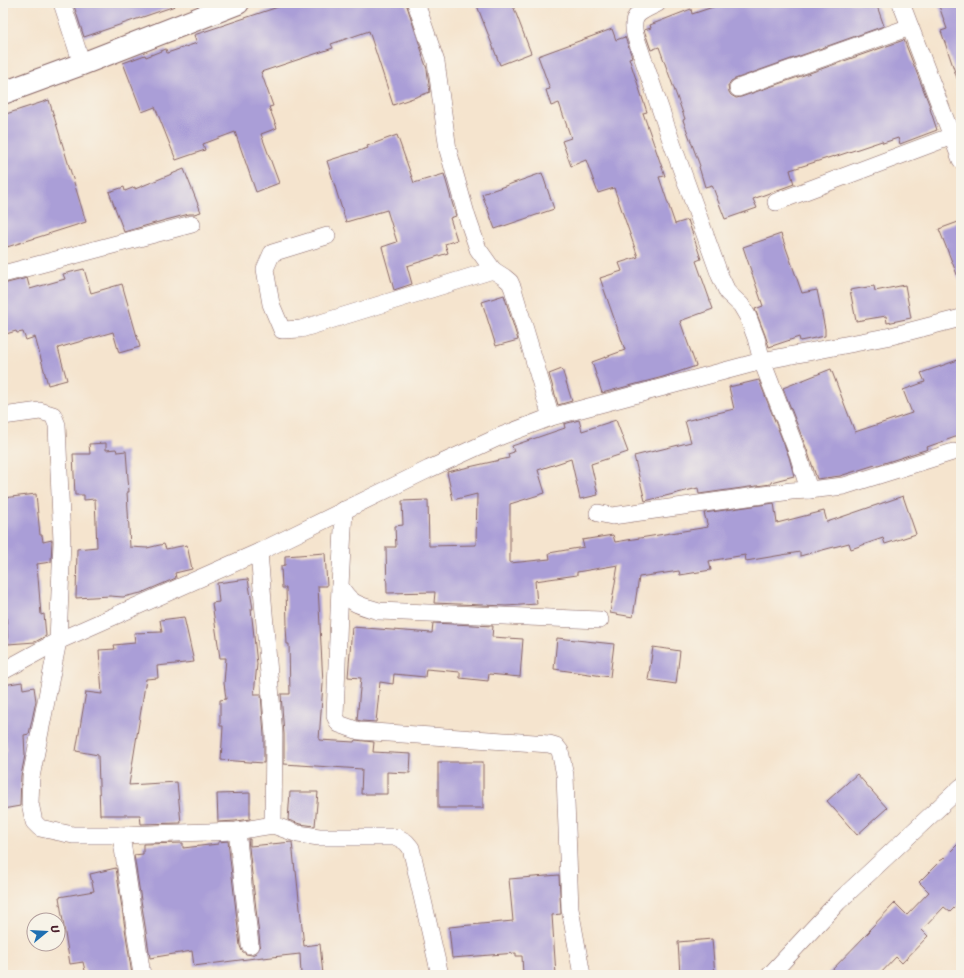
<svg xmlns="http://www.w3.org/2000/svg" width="964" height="978" viewBox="0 0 964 978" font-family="Sriracha,sans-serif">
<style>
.building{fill:#aa9ed7}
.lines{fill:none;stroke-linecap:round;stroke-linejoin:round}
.minor-casing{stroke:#866464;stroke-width:18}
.secondary-casing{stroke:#866464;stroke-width:24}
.minor{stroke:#fff;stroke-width:17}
.secondary{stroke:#fff;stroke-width:22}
</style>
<rect width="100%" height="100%" fill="#f7f3e8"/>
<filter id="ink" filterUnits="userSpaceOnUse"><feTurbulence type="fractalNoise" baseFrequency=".025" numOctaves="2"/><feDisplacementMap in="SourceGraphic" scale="8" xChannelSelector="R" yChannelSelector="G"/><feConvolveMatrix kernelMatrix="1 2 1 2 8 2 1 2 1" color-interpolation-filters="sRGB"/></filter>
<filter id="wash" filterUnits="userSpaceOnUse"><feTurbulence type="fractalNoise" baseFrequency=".012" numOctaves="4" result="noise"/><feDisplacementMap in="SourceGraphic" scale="16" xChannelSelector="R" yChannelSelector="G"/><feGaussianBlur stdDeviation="0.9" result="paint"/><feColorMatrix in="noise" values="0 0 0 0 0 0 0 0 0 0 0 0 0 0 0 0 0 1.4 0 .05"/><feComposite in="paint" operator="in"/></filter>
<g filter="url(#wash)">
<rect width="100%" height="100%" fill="#f5e4ce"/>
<g id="blocks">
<g class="building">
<path d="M73,3H174L175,6L84,37Z"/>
<path d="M290,3H406L407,6L423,55H422L427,69L430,92L393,105L369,31L331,44L333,48L261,72L273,106L269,107L277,128L261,134L279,183L256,192L235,132L203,144L205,150L176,160L155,107L142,112L123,63L145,55L146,57L166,49L167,53L197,43L194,35Z"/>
<path d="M476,3H512L531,53L500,65Z"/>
<path d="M725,3H876L884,26L735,79L731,81L728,86L729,92L731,95L736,98L741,97L904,40L931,109H930L937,130L900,144L898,138L883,143L882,141L834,157V156L790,170L794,184L753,199L757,208L725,219L712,185L705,187L699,167L700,166L683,120L685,119L659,47L651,50L644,30L651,28L650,25L691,9L692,14Z"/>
<path d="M938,3H961V81H958L941,31L947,29Z"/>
<path d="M612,29L616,40L625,37L632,57L629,58L647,112L643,113L665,176L659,177L675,224L688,220L701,259L696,261L713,309L680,321L696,366L663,377L602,393L592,362L625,350L600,278L622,271L619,263L638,257L614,188L598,193L586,160L571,166L562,141L571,138L559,103L551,106L546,90L550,89L538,56Z"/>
<path d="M49,100L86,222L7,247V245L3,246V115Z"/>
<path d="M397,135L414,183L444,174L456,216L450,218L457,240L445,244L448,253L407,266L412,284L394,290L382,247L397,242L387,210L346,222L327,161L368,148L367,146Z"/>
<path d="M184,169L201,212L194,214H189L162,221L124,232L109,192L124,187L125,191L135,187V189Z"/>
<path d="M542,173L554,209L495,229L482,194Z"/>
<path d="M961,221V282H960L939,229Z"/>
<path d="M781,234L802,293L817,290L825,329V336L800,341L799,337L769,347L765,335L755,309L763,306L743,247Z"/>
<path d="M84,269L91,293L122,284L140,347L119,353L113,332L58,348L67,380L48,385L35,337L26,340L23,332L17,333L16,331L3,335V284L27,278L30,289L65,279L63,274Z"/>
<path d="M905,285L911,318L887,323L886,316L856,321L850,290L874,286L875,291Z"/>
<path d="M504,295L518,340L496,346L482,302Z"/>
<path d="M958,360L961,369V435L927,447L928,449L875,466V465L840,476L817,479L807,450L783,388L831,369L855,432L912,413L903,390L925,382L921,373Z"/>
<path d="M562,369L572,401L558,405L549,374Z"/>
<path d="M759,380L789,457L794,476L771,482V484L699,494L698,488L645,501L634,456L691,442L685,421L734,409L729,387Z"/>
<path d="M579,420L582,431L616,420L628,452L591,464L598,495L580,499L571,459L538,470L545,493L510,504V563L550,559L549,553L584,547L582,540L613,535L615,542L708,527L704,513L774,503L777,523L824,511L827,522L903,496L916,534L885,544L883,538L851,549L849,543L800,556V552L746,561L745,555L709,561L711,570L680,575L679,571L639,577L633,617L610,613L618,565L577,572V575L535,581L537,604L506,606L434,603L435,592L387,593L386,547H396L395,526L403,525L402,501L428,500L429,546L476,545L477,494L453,500L447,472L509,458L508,454L514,452L512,446L565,428L564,424Z"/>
<path d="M106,443V450L116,449L117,452L126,451L129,492H127L130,547L147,548L164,544L166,549L187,545L192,569L175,573L176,578L141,593L123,597L110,596L76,598L77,549L97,547L95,499L84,500V495H75L73,454H90L89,444Z"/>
<path d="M36,494L40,535H42L43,542L52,540L51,562L37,564L41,615L44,614L46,636L35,642L8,644L6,612H3V498Z"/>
<path d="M325,553L327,586H318L323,684L319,740L354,742L355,740L374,742L373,752L411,754L410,773L387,772V794H361L362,769L284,764V734L281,694H290L289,644H287L286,626H287L286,588H282L281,566L285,565V556Z"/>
<path d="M248,579L253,609H251L257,664L254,694H261L264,735V763L221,760L223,726H220V700L226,699L224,683L226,658H220L212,603L219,602L217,583Z"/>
<path d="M184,617L194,662L157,666L158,678L146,679L129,785L177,782L181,823L141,824L140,815H100L98,755L76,751L86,692L102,694L99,650L115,649L114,645L135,643L134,633L162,632L160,620Z"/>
<path d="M433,623L493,626L492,637L523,639L520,677L489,674L488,681L460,678V672L426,669L425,677L394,674L393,684L380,682L376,722L361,721L357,720L361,678L348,677L352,627L432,633Z"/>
<path d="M557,638L614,644L610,677L554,669Z"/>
<path d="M653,647L680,651L676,684L648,680Z"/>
<path d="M22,682L23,689L34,687L36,701L29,734L24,735L25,755L21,776L20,806L3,809V751H7L3,728V685Z"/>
<rect x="438" y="762" width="45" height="46"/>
<path d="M857,774L887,808L857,835L827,801Z"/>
<path d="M290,792H318L315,826L300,824L288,820Z"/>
<path d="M250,793V819L236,821L218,822L217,794Z"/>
<path d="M248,839H250V846L292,842L295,871H296L304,946L320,944L323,975H301L300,954L263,958V957L194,966L192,951L150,958L134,855L143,854V844L183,843V848L218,844V842L228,841L240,946L242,951L246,954L252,955L256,953L259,949L260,944Z"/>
<path d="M961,841V901L950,912L944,907L922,930L928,936L902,963L896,957L879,975H827L870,931L869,930L895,903L907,915L929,892L919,882L941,860H942Z"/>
<path d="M116,868L132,975H86L83,962L70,964L59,897L94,891L90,874Z"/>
<path d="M559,875L561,914L552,915L556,975H523L522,956H516V953L452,958L449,927L513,921L509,879Z"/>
<path d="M712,939L715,975H680L678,942Z"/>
</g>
</g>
</g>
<g filter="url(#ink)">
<use href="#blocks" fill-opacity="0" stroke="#866464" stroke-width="1"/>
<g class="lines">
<defs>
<g id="minor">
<path d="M62,3L82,64"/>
<path d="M416,3L436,62L448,150L467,217L478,249L493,270L504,277L510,282L513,289L551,417"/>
<path d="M901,3L961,160"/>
<path d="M738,88L910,27"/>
<path d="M776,202L952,136"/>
<path d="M327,236L272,253L265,269L271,304L282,330L301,329L493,270"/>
<path d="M3,274L192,224"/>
<path d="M3,416L40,411L53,415L57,425L62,542L58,641L31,777L30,803L34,822L40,828L73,835H121L237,831L273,825L298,834L319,837H397L406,842L411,848L440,975"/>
<path d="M809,490L844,486L953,452"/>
<path d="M344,510L340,586C351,605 359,605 379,611L600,620"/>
<path d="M598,513L612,516L791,491L809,490L798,454L762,361L756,338L748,317L741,305L728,293L720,276L673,146L635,35C630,13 641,12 658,3"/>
<path d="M259,552L274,735L273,825"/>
<path d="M340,586L335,716L339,724L359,731L549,744L556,746L560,751L565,775L570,909L582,975"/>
<path d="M3,671L58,641L259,552L429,469L501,436L551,417L762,361L891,336L961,318"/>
<path d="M237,831L250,945"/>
<path d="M121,835L142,975"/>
<path d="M770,975L838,902L961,787"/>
</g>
<path id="secondary" d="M3,93L82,64L238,3"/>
</defs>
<use href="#minor" class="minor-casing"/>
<use href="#secondary" class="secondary-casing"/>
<use href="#minor" class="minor"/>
<use href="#secondary" class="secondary"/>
</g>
</g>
<rect width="964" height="978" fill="none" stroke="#f7f3e8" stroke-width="16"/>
<g transform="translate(46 932) rotate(72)"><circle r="19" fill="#f7f3e8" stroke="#b29e9c"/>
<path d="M0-3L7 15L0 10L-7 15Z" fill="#1f6fb2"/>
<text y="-6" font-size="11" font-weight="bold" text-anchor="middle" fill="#4a1f2b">U</text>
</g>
</svg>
